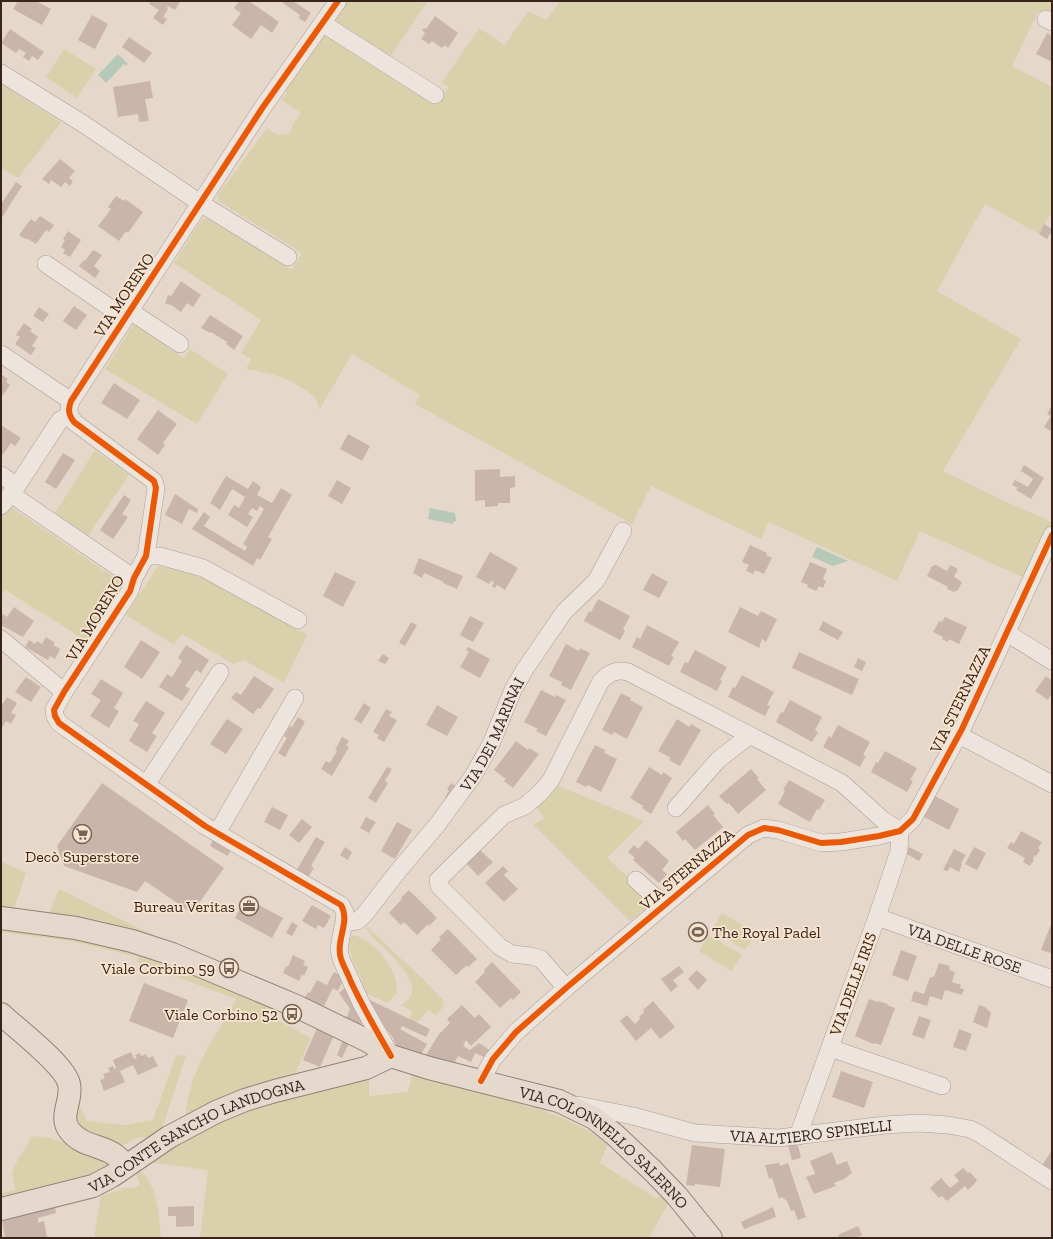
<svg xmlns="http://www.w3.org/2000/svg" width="1053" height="1239" viewBox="0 0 1053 1239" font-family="'Zilla Slab',serif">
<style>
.green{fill:#d9d1ab}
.water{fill:#b6c9b9}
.building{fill:#cab5ab}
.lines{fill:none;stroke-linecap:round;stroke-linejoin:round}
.minor-casing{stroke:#aa9d94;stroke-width:18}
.major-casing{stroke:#8f837a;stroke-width:24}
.minor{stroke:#ede5dd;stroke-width:17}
.major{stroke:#e5d9cd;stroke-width:22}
.cycleway-casing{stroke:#f8e4ce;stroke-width:8}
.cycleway{stroke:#e8590c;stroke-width:6}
.labels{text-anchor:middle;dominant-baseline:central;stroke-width:3.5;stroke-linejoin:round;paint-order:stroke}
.street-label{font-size:16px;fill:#39241b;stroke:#f8e4ce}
.poi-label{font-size:16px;fill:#39241b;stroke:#f8e4ce;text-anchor:end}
</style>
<rect width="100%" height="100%" fill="#e5d8ca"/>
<g class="green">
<path d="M344,1H428L389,58L332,21Z"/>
<path d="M560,1H1052V18L1038,12L1012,66L1052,87V211L1039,234L985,204L937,291L1021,339L943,471L1002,500L1052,522V527L1027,579L920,531L897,581L769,522L761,539L651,486L632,524L415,404L420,395L352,354L319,410C319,399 313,395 304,389C285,376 269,373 246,369L251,359L241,353L261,320L174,263L202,219L206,218L292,270L302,253L220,202L218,199V195L267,128C275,134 280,137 290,133L293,124L301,113L283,101L280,95L284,98L287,92L284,89L323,34L328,35L437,103L449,87L442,83L479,28L505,45L528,11L546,20Z"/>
<path d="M64,49L96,69L77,98L46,77Z"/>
<path d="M1,84L61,122L18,178L1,168Z"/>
<path d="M135,322L169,344L167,347L184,358L190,349L228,374L197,424L105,369Z"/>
<path d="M95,450L129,475L88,536L55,513Z"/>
<path d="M11,507L121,582L124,586L87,641L5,590L1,595V513Z"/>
<path d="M158,566L178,570L215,582L307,635L284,683L244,660L233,664L182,634L174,645L126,615Z"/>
<path d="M556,785L644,821L607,858L649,896L652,903L630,921L534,825L544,818L536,807Z"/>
<path d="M1,861L26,873L14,909L1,908Z"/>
<path d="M59,889L155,936L154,938L115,926L49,914Z"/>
<path d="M722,913L756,933L745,950L712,930Z"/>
<path d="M1,926L97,942L164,962L280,1010L277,1020L311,1038L294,1076L187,1118C182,1106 198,1065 205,1053C214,1035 227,1018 236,999L137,962L138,957L71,941L1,932Z"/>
<path d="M366,926L424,980L444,1001L441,1003L444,1006L436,1015L428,1010L416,1023L409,1019L413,1011L400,1005C431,993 394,957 381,945C378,942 374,940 372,937C369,934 367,929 366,926Z"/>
<path d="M354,935C377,943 398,969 397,993L388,1003L363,992L361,989L362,980L353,962L351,953L347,944L350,938Z"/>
<path d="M709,935L742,955L732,971L699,951Z"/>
<path d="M176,1055L186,1056L162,1129C154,1140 148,1136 137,1138C131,1139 129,1143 124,1145C119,1147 92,1139 88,1136C83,1132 79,1126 76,1121L77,1100L82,1090L80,1107L87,1121L124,1125L153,1120Z"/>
<path d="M369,1075V1096L408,1092L412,1075L430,1078L514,1097C520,1105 525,1108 534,1107C561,1117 586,1127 608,1144L600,1163L656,1198L659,1196L669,1202L649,1238H200L208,1170L147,1162L220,1118Z"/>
<path d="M32,1136L50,1138L105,1157L111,1164L102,1173L1,1201V1193L15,1190L12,1173L19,1157L25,1149Z"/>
<path d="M138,1170C157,1180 160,1219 161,1238H94L101,1195L118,1191L122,1188H136L140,1184L135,1172Z"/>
</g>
<g class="water">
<path d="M118,54L128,64L126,66L124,64L106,83L98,75Z"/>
<path d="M430,508L455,513V516L456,517V521L453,522V524L428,519Z"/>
<path d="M817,547L848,561L833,566L812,557Z"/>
</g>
<g class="building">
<path d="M18,1H36L51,9L42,25L13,9Z"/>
<path d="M151,1H179L180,2L175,10L168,6L167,8L168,9L163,17L167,19L163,25L153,18L159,10L149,4Z"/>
<path d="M239,1H249L279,22L272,33L261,25L251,39L232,25L241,13L234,8Z"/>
<path d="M284,1H293L311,13L305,22L299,18L300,15L283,3Z"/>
<path d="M92,15L108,24L95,49L78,40Z"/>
<path d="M435,16L458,33L448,48L445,45L442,48L432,41L429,44L421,39L425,33L422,30L424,28L426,29Z"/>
<path d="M10,29L44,52L38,60L32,56L29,61L23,57L26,53L19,49L16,53L1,43Z"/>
<path d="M1047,33L1052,36V62L1036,54Z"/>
<path d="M129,37L152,53L144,63L122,47Z"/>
<path d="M150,81L153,98L145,99L149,121L139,122L138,114L118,117L113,87Z"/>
<path d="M60,159L75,171L69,178L73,181L70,186L65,182L61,187L51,180L49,184L42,179Z"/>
<path d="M16,182L22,186L1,219V204Z"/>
<path d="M116,196L124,201L125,199L143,212L128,233L126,231L119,241L98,226L111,209L108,207Z"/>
<path d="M40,216L54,225L49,232L46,230L36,244L26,238L25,239L19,235L31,219L35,222Z"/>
<path d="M1044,224L1052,229V231L1047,239L1039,234Z"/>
<path d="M68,231L81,240L70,257L63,253L65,250L61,247L65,240L63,239Z"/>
<path d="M93,250L102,255L94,266L100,271L95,278L79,266L84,260L85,261Z"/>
<path d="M181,281L201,295L193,307L187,303L181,312L171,305L165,304L168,295L171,296Z"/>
<path d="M74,306L87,315L76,330L63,321Z"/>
<path d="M39,307L49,314L43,322L33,316Z"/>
<path d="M210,315L243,336L234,350L226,344L227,342L211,332L210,333L201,328Z"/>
<path d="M24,323L32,329L30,331L38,337L32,346L36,348L31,355L15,344L20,337L16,335Z"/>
<path d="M1,374L8,379L6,382L10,385L3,395L1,394Z"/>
<path d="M114,383L140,400L127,419L101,403Z"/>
<path d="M1052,404V432L1044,427L1051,416L1047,414Z"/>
<path d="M158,410L177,424L163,443L165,445L158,455L137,439Z"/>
<path d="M1,425L21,438L15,446L11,443L1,457Z"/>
<path d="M348,434L370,446L362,461L340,449Z"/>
<path d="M63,453L75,460L56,489L45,482Z"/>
<path d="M1024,465L1044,478L1031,499L1016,490L1018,488L1012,485L1015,480L1028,487L1033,479L1021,471Z"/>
<path d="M500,469V477L515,476V487L510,488V503H498V506L485,507V500L475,501V470Z"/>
<path d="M226,476L248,489L253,481L261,487L257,495L272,503L281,488L292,495L268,537L272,539L260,560L257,558L253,566L192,529L204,512L210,517L204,526L245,551L247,547L243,544L264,509L260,506L257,511L252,508L248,514L253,517L247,527L228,515L234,505L239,508L245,497L232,489L220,510L210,503Z"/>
<path d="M337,480L351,488L342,504L328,496Z"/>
<path d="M175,494L198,509L197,513L189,509L182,524L165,515Z"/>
<path d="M124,495L131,500L122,514L128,517L113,539L100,530Z"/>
<path d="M750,545L767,553L766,555L772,558L764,574L755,570L753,574L746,571L749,565L742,562Z"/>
<path d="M490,552L518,568L505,590L497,585L495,588L492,586L494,582L491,581L489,584L476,577Z"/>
<path d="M419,558L463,576L457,589L443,583L444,582L424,573L422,578L413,573Z"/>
<path d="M810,562L827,569L823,579L826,581L823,588L819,586L816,591L807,587L808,585L801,582Z"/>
<path d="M936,565L947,571L950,565L958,569L954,577L962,582L958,590L954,592L947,589L948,587L927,576L932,566Z"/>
<path d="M335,572L356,582L343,607L323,596Z"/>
<path d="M652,573L668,582L659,598L643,590Z"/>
<path d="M598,599L630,616L623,629L625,631L620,640L584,621L589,611L591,612Z"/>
<path d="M14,607L34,621L23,637L1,625V618L3,614L7,617Z"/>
<path d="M740,607L758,616L761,611L777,619L766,642L762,639L759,648L728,632Z"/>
<path d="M470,616L484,623L473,642L460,635Z"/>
<path d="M945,617L967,627L959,644L949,639L948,642L942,639L943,637L933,632L939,621L942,622Z"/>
<path d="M823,621L843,632L838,640L819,630Z"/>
<path d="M411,622L417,625L405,646L399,643Z"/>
<path d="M647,625L679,642L671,656L674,657L669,666L632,647L637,637L640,639Z"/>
<path d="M46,637L55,643L53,645L60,649L55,659L50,656L48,660L25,647L29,640L35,644L37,641L42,644Z"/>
<path d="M141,640L160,652L142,679L124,667Z"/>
<path d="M566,644L579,651L580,648L590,653L571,690L561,685L562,682L549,676Z"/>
<path d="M186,645L209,660L201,673L196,670L190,679L185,686L190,689L182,701L159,687L167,674L172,677L182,661L178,658Z"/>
<path d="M468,647L490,659L480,678L460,667L469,652L466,650Z"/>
<path d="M695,650L727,667L720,680L722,681L717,691L680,672L685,662L688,663Z"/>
<path d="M799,652L859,679L852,695L792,668Z"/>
<path d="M383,654L389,658L385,664L378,661Z"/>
<path d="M858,658L866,662L862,671L854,667Z"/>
<path d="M742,675L774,692L767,705L770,706L765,716L728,697L733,687L735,688Z"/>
<path d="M254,676L274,689L260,709L258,708L253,714L231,698L236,692L241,695Z"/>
<path d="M1046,676L1052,681V693L1048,700L1035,691Z"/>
<path d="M26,677L41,687L31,702L15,692Z"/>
<path d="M101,679L123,693L114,708L119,711L109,728L90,716L101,700L91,694Z"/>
<path d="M541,690L555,697L556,695L566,700L546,736L536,731L538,729L524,722Z"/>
<path d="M621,693L631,698L630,700L643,707L627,739L614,732L612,735L602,730Z"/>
<path d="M7,697L17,703L11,713L16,715L11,724L6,721L1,729V706Z"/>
<path d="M790,700L822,717L815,730L818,732L812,742L776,722L781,712L783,713Z"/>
<path d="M146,701L165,713L152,733L157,736L147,752L129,741L139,724L133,721Z"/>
<path d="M364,703L371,708L361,724L354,719Z"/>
<path d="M437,705L458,717L447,736L426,725Z"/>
<path d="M386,709L392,712L389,716L397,720L384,742L377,738L379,735L373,732Z"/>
<path d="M298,717L305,722L285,757L278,753L287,738L284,736L290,726L292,727Z"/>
<path d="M227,719L243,729L226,754L210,744Z"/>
<path d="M677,719L689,727L691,724L701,730L680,766L669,760L671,758L658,751Z"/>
<path d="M838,725L870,742L863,755L866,756L860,767L823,747L829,736L831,738Z"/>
<path d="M342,737L349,741L346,745L349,747L332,776L321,769L326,761L330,763L337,751L335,750Z"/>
<path d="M516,741L528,750L529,748L539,754L513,788L504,781L506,779L494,770Z"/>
<path d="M595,745L605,750L604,753L617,759L601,792L588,785L586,787L576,782Z"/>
<path d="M885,751L917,768L910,780L913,781L907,792L871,772L876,762L878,763Z"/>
<path d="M387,767L392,769L385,781L388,783L376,803L368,798Z"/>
<path d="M649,767L662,775L663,772L672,778L651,814L642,808L643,806L630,798Z"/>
<path d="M751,769L759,778L757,779L766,790L738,814L729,803L727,804L719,796Z"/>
<path d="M789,780L825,800L819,810L817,809L810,822L778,804L785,791L783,790Z"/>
<path d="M102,783L224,868L192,913L145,881L137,892L64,866L57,846Z"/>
<path d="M451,783L459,788L450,800L445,797L449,791L447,789Z"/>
<path d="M935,796L959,809L949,830L924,817Z"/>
<path d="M708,805L715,814L713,815L723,827L695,850L685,839L683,841L676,832Z"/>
<path d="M272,807L288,815L280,830L264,822Z"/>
<path d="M366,817L376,822L369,833L360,828Z"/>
<path d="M302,819L312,827L299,843L289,835Z"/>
<path d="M397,822L412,830L395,859L381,851Z"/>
<path d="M1021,831L1042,842L1038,848L1040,850L1036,856L1035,855L1033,859L1034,860L1030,866L1023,862L1025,858L1007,848L1011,842L1014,844Z"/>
<path d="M316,837L325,842L311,866L314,868L306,880L295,873Z"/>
<path d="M213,840L230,851L228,856L210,846Z"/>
<path d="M646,840L669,861L662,870L667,874L659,883L633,860L635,858L628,852L634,845L638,849Z"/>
<path d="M345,847L352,852L348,860L340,855Z"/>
<path d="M909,847L923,854L919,861L905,853Z"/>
<path d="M974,847L986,853L977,870L965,864Z"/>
<path d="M479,849L493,862L478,876L465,862Z"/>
<path d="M954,849L966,855L961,863L962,864L959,872L950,867L948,871L943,870Z"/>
<path d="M503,866L508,871L504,875L518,889L504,902L485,883Z"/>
<path d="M409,890L437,918L429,926L428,924L417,935L404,922L401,925L389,913L402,899L401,898Z"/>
<path d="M246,898L283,918L272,938L235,918Z"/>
<path d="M312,905L331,916L324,928L318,925L316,929L302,921Z"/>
<path d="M292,922L298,926L292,936L286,933Z"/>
<path d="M1052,922V948L1050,953L1041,950Z"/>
<path d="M448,929L477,959L468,967L467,965L456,975L431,950L441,939L439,937Z"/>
<path d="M901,950L917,956L908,981L892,975Z"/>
<path d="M293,955L305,961L303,965L308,967L304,976L302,974L299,981L283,973L286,966L288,967Z"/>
<path d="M492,962L521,992L513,1000L511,998L500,1008L475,982L485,972L484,970Z"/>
<path d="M939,963L950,966L949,970L955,972L952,982L961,985L960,988L964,989L962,995L945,990L942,1000L930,996L927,1006L911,1001L914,991L924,994L930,977L932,978V976L934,977Z"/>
<path d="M679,966L684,972L673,980L678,986L671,992L661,979Z"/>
<path d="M697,970L707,980L698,990L688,979Z"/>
<path d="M334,972L343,977L344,978L338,991L333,988L322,1010L303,1001L308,992L310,993L317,980L327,985Z"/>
<path d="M144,983L188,1000L173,1038L129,1021Z"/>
<path d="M347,986L363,1019L359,1029L345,1022L350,1009L339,993Z"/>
<path d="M368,999L430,1029L426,1037L402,1026L400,1029L427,1044L421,1054L400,1049L393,1040L394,1039L366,1003Z"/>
<path d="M869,999L878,1002V1001L888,1004L887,1005L895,1008L881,1045L874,1043L873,1044L855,1036Z"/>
<path d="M653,1001L675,1027L660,1039L651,1028L636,1041L620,1021L627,1015L635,1024L640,1019L639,1017L644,1012L643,1010Z"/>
<path d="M462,1005L475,1018L479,1014L491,1027L471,1046L466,1040L463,1046L470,1050L479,1043L491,1051L484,1057L475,1053L471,1062L458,1056L454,1064L426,1055L439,1034L450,1023L447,1019Z"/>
<path d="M979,1005L985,1007L991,1013L987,1028L973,1022Z"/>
<path d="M919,1016L931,1020L924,1039L912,1035Z"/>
<path d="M318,1026L335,1033L320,1067L303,1060Z"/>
<path d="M959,1029L972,1034L966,1051L953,1047Z"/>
<path d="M343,1040L349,1043L342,1058L337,1055Z"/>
<path d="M131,1052L134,1059L137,1058L135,1055L140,1053L141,1056L146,1054L148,1058L153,1056L158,1066L138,1075L133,1065L120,1071L125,1082L104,1091L100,1080L105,1078L103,1074L110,1072L108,1068L113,1066L114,1069L116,1068L113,1060Z"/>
<path d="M841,1071L873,1082L864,1108L832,1097Z"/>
<path d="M797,1142L801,1158L792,1160L788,1145Z"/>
<path d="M692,1145L725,1149L720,1187L695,1184L694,1186L686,1185Z"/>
<path d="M1052,1150V1175L1041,1167Z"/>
<path d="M832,1152L837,1165L847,1161L852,1173L844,1179L834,1183L836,1186L814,1194L806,1177L815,1174L810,1161Z"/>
<path d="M779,1163L780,1166L788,1163L806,1217L798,1220L794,1210L791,1211L787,1201L782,1197L779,1199L772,1178L769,1179L765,1165Z"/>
<path d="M963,1168L968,1173L970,1172L977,1180L975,1183L968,1190L965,1186L947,1201L942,1196L939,1198L930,1188L941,1178L950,1188L959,1181L954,1175Z"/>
<path d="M194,1206V1226L176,1227V1216H168V1207Z"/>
<path d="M55,1207L56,1213L38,1218V1223L44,1221L47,1238H5L2,1219Z"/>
<path d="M773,1207L776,1217L744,1229L741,1222Z"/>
<path d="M858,1226L862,1235L856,1238H839L838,1235Z"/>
</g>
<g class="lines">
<defs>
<g id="minor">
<path d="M338,1L263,107L71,401C68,409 68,414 74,422L154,481L156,488L146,556L134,578L130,591L64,692L54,710L55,716L59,723L205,826L341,905L345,912L344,923L341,937L339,949L341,959L362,1005L390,1054"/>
<path d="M1046,19L1052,22"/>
<path d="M322,23L435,95"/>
<path d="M1,73L82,123L200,203L288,257"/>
<path d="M46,264L125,318"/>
<path d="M130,311L180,344"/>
<path d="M1,354L71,401"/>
<path d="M1,475L17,486"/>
<path d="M11,494L134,578"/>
<path d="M1,506L17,486L60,420L69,416"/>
<path d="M146,556H160L203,568L298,620"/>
<path d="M1007,633L1052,661"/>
<path d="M1,639L64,692"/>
<path d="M959,735L1052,784"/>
<path d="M146,785L220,672"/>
<path d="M676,808L718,760L750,735"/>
<path d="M217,833L295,698"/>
<path d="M636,880L664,905"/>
<path id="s1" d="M877,917L1052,979"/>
<path id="s2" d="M344,923L357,921L364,915L399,870L437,825L473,776L491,744L513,690L525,669L564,612L596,581L623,531"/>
<path d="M566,988L541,959L531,956L512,954L500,947L439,886L438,880L504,815L525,806L540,793L551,780L601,681C609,673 616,669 628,672L842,783L883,820L900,831L899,851L877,917L798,1136"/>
<path d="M830,1048L942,1086"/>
<path d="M481,1081L493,1059L516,1032L566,988L748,835L764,828L778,830L821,843L841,842L879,836L900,831L913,819L962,729L1052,535"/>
<path id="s3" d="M578,1105L633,1116L695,1133L779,1138L885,1125L918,1123L948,1125L970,1129L980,1134L1052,1181"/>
</g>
<g id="major">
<path id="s4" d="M1,918L76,928L132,941L172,954L296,1006L368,1041L391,1056L429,1068L559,1101L594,1118L615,1135L653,1171L677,1196L711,1238"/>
<path d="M1,1014C16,1028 65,1065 69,1084C73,1100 58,1117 70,1131C81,1146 101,1145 115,1155C119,1158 123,1162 127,1165"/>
<path id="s5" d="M1,1209L93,1186L112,1176L169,1137L216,1112L245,1100L275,1091L366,1068L391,1056"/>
</g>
</defs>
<use href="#minor" class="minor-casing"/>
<use href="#major" class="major-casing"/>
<use href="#minor" class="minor"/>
<use href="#major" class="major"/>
<defs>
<g id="cycleway">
<path d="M338,1L263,107L71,401C68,409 68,414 74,422L154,481L156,488L146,556L134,578L130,591L64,692L54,710L55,716L59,723L205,826L341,905C351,922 335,940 341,959C344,967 348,974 351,982C363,1007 377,1032 391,1056"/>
<path d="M481,1081L493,1059L516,1032L566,988L748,835L764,828L778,830L821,843L841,842L879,836L900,831L913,819L962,729L1052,535"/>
</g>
</defs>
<use href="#cycleway" class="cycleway-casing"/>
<use href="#cycleway" class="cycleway"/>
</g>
<defs>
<symbol id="supermarket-ring" viewBox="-11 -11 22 22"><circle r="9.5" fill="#f8e4ce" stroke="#756358" stroke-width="1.5"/><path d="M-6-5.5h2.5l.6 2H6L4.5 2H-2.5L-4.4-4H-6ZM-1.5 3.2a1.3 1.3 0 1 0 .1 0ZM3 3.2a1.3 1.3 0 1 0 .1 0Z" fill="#756358"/></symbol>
<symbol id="office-ring" viewBox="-11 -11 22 22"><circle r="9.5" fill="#f8e4ce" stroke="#756358" stroke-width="1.5"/><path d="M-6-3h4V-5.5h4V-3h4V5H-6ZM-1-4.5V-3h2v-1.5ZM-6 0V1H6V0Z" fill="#756358"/></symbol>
<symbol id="stadium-ring" viewBox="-11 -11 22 22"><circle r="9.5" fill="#f8e4ce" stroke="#756358" stroke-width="1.5"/><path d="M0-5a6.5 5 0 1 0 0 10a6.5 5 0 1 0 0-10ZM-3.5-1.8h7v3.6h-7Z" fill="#756358"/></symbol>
<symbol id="bus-ring" viewBox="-11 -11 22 22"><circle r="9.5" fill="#f8e4ce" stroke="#756358" stroke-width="1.5"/><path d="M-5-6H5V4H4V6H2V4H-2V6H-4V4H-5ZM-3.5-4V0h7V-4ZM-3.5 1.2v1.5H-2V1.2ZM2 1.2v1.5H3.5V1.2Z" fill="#756358"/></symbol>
</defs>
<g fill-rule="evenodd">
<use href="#supermarket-ring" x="71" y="823" width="22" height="22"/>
<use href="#office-ring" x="238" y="895" width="22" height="22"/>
<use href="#stadium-ring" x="687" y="921" width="22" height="22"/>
<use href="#bus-ring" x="218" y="957" width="22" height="22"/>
<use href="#bus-ring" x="281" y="1003" width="22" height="22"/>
</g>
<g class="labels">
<g class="street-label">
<text transform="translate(124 295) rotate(-57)">VIA MORENO</text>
<text transform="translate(95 618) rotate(-59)">VIA MORENO</text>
<text transform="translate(960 699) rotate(-64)">VIA STERNAZZA</text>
<text stroke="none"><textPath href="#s2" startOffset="245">VIA DEI MARINAI</textPath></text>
<text transform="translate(687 869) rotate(-40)">VIA STERNAZZA</text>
<text stroke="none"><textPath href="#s1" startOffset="93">VIA DELLE ROSE</textPath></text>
<text transform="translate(853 984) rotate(-70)">VIA DELLE IRIS</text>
<text stroke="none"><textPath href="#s3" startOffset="237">VIA ALTIERO SPINELLI</textPath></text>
<text stroke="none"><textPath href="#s5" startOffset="211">VIA CONTE SANCHO LANDOGNA</textPath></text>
<text stroke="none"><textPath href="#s4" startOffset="654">VIA COLONNELLO SALERNO</textPath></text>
</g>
<g class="poi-label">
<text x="82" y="856" text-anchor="middle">Decò Superstore</text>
<text x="235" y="906">Bureau Veritas</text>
<text x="712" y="932" text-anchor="start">The Royal Padel</text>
<text x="215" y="968">Viale Corbino 59</text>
<text x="278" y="1014">Viale Corbino 52</text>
</g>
</g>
<rect width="1053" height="1239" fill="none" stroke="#39241b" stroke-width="4"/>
</svg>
